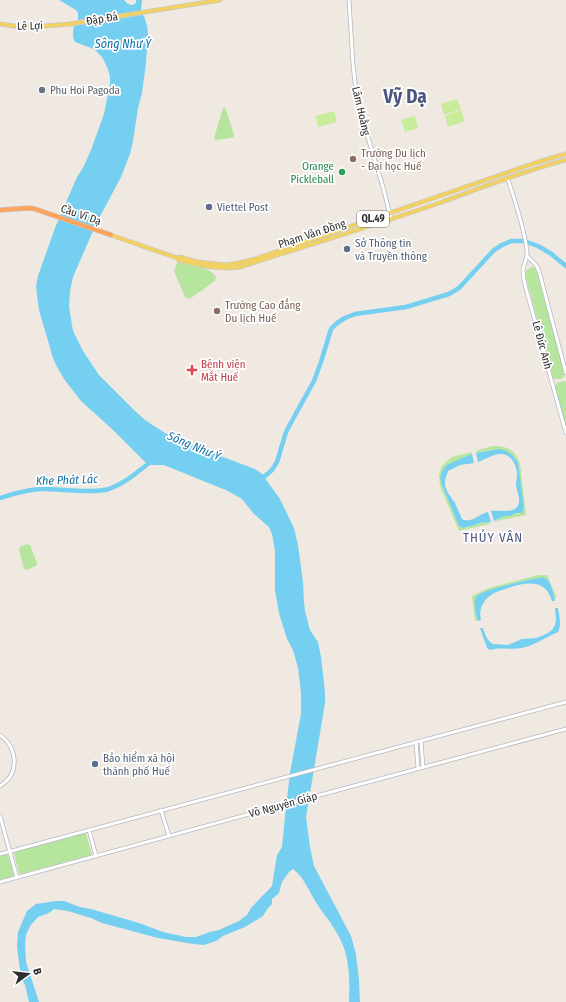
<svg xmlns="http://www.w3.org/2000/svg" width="566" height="1002" viewBox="0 0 566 1002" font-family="'Fira Sans Condensed',sans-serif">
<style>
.green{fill:#b6e59e}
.pitch{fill:#c9ec9a}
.water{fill:#75cff0}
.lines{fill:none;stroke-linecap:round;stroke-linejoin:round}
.river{stroke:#75cff0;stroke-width:4.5}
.minor-casing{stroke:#b4b7c1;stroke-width:4.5}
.major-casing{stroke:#c9c9c9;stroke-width:5}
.highway-casing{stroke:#c9c9c9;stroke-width:5.5}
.minor{stroke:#fff;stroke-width:3}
.major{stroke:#f2d163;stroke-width:3.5}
.highway{stroke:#ffa35c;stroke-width:4}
.worship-dot{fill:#6b7280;stroke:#fff;stroke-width:1.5}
.education-dot{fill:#8d6e63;stroke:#fff;stroke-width:1.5}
.leisure-dot{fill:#2e9e5b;stroke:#fff;stroke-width:1.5}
.service-dot{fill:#5c6f8a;stroke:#fff;stroke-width:1.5}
.health-dot{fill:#e0444e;stroke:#fff;stroke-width:1.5}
.labels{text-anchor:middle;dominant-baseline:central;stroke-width:3.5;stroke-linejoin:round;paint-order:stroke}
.shield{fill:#fff;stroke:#6d6d6d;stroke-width:1}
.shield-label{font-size:10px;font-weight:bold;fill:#2e2e2e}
.street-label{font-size:11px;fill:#2e2e2e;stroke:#fff}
.worship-label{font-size:11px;fill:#5b616d;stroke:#fff;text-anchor:start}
.education-label{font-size:11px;fill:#785e54;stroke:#fff;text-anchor:start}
.leisure-label{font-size:11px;fill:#27864d;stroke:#fff;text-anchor:end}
.service-label{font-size:11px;fill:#4e5e75;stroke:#fff;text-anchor:start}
.health-label{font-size:11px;fill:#be3a42;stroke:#fff;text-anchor:start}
.water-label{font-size:12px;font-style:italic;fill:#0d6fa3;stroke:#fff}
.quarter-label{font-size:13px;letter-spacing:1px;fill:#4d5680;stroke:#fff}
.town-label{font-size:19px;font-weight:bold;fill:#4d5680;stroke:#fff}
</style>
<rect width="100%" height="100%" fill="#efe9e1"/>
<g class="green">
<path d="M223,108H225L226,110L234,135V137L231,138L216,140L214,138Z"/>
<path d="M179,262H181C194,265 208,266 216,277L215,281L191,298L189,299L185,297L174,271L177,263Z"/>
<path d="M532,267L535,268L537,272L565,374L564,377L560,379H555L553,377L526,278V271L528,269Z"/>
<path d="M563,381L566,382V427L555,386L557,383Z"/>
<path d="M493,446C507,445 516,451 520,464L526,515L501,520L496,522H494C498,520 500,518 503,516C508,514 510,517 516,513L518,514L523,511L524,507C523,498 521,488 520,479C519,474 519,468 518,463C512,446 489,450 476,453V452L478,450Z"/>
<path d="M471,452L472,454L462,458L453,463L443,470L441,478L442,485L459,526C466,531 473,524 481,523C484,522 488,523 491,523L489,524L459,531L440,486L439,475L442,466L448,460L452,457Z"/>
<path d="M27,544L30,545L37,563L36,566L26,570L24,569L19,550L20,547Z"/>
<path d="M539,575H547L556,596L555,600C553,594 552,583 545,579C539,575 481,591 476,597C473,601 476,616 478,621L475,620L472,596L489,588Z"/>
<path d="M84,832L86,834L92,854L91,855L21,874L19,873L14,854L15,851Z"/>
<path d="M7,854L8,855L14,875L12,877L0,880V855Z"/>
</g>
<g class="pitch">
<path d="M457,99L461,109L444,115L441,104Z"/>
<path d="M461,110L465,121L448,127L445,116Z"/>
<path d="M334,111L337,122L318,127L315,116Z"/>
<path d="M415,116L418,128L405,132L401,120Z"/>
</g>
<g class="water">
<path d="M59,0H124L128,4L133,5L136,3V0H142L141,11L78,20V13L76,10Z"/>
<path d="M142,15L144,16L147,26L148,33L146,63L142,93L138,108L133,141L130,154L121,177L96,224L73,277L70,291L69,307L73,331L83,351L99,375L134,410L145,420L165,433L215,454L255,469L262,474L280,499L294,528L298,545L303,582L304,602L305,611L310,630L318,642L321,657L325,692V703L306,817L310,847L314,866L351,936L356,954L359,980L360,1002H349C350,977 350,952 335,930C329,919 320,910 314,899C308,889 303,876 293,869L289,872L282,882L279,893L272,899V904L268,908L263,916L245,927L223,936L216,941L204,945L193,944L158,938L102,923L91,918L68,911L54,909L49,913L38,917L30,926L26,935L25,943L26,962L39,1002H29L25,985L21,978L17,947L18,932L27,911L36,904L56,901H64L80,907L91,909L139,923L163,932L186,937H196L210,932L219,930L239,921L247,915L251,908L272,886L277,855L282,847L286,807L290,773L301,714V692L298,668L293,650L287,639L279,613L275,590V551L272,534L269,527L253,513L242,499L228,491L164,465H151L145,462L113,430L81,401L64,379L56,365L53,358L39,310L37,295L36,286L38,276L55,228L77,177L83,168L91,150L104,114L110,84V76L107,67L102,57L94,49L75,42C72,37 73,31 74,26Z"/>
<path d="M499,449C507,450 514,455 518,463L524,507L522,513H516L510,516H504L494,521L491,511C499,510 510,513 516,508C523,502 516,491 516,484C516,481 517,478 517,475C517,468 514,460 508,456C498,450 487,459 478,462L476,453Z"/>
<path d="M472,454L474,463L460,465L448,471L445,480V486L448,493L455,503L462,519C471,524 479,514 488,512L491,522C487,523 483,522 480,523C474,525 469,527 463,528L459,526L442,485L440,478L443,470L447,465L462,458Z"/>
<path d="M538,578C540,578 543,577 545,578C551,581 554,595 555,601H552C544,572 514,586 494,593C484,599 478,608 481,620L478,621C476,616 473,601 476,597C480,590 528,580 538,578Z"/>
<path d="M555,608H558C559,615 562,625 558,632C546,637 535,645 522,648C512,650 501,647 490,650L487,648L480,628H483C485,634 487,641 493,644L508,645L522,639L537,638L548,633L552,630L555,625L556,620Z"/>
</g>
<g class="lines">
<g class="river">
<path d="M259,478L265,476L272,470L277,462L286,432L294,417L314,381L321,362L331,329L337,323L345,318L355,314L406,307L449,294L459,288L494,250L502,245L511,241H524L538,246L550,253L566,266"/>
<path d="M0,498C14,494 27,489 42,489C57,489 72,491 88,491C95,491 102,491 109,489C126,483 138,471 152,461"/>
</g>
<defs>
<g id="minor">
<path d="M349,0L353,65L356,91L363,121L383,187L391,219"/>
<path d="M508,179C515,202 524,226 527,251C528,258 524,263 523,269C523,275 524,280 525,285L566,433"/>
<path d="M528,257L536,265L539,271L566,373"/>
<path d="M0,735C18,748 20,774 0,786"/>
<path d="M421,741L423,767"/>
<path d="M416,742L418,768"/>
<path d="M161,810L169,836"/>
<path d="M0,816L17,878"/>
<path d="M89,830L96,856"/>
<path d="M0,854L566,702"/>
<path d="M0,882L279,806L566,729"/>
</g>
<g id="major">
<path d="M0,24L14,26H46L70,24L220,0"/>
<path d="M111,235L177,258L180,257L197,262L225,265L234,264L252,260L390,213L538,162L566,154"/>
<path d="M177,258L179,260C199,265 219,270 240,267C307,245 376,225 442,202C483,187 524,171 566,160"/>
</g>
<path id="highway" d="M0,210L29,208L35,209L111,235"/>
</defs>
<use href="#minor" class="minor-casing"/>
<use href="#major" class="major-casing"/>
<use href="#highway" class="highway-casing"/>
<use href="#minor" class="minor"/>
<use href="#major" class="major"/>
<use href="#highway" class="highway"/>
</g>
<circle class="worship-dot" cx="42" cy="90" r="4"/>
<g class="education-dot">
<circle cx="353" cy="159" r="4"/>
<circle cx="217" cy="311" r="4"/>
</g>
<circle class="leisure-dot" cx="342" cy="172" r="4"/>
<g class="service-dot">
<circle cx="209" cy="207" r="4"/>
<circle cx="347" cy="249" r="4"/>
<circle cx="95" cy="764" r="4"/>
</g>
<path class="health-dot" d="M190 364h4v4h4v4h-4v4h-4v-4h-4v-4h4z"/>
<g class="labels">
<rect class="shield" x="357" y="211" width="32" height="16" rx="3"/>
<g class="shield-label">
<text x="373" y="219">QL.49</text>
</g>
<g class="street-label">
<text transform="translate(102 19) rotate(-9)">Đập Đá</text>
<text transform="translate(30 26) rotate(-1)">Lê Lợi</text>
<text transform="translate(361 111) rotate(77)">Lâm Hoằng</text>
<text transform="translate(81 215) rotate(19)">Cầu Vĩ Dạ</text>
<text transform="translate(312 234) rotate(-18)">Phạm Văn Đồng</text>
<text transform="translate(542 345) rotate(75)">Lê Đức Anh</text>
<text transform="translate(283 805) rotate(-15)">Võ Nguyên Giáp</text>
</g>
<g class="worship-label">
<text x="50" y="90">Phu Hoi Pagoda</text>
</g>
<g class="education-label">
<text x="361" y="153">Trường Du lịch<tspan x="361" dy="13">- Đại học Huế</tspan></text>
<text x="225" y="305">Trường Cao đẳng<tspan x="225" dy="13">Du lịch Huế</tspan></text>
</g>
<g class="leisure-label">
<text x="334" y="166">Orange<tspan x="334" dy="13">Pickleball</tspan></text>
</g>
<g class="service-label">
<text x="217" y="207">Viettel Post</text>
<text x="355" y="243">Sở Thông tin<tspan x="355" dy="13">và Truyền thông</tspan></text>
<text x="103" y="758">Bảo hiểm xã hội<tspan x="103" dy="13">thành phố Huế</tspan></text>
</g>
<g class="health-label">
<text x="201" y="364">Bệnh viện<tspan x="201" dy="13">Mắt Huế</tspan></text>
</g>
<g class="water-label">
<text x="123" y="44">Sông Như Ý</text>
<text transform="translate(194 446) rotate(23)">Sông Như Ý</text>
<text transform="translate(67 480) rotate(-2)">Khe Phát Lác</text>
</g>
<g class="quarter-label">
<text x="493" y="537">THỦY VÂN</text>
</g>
<g class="town-label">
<text x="405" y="96">Vỹ Dạ</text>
</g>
</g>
<g transform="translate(28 974) rotate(75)" stroke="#ffffff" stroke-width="3" paint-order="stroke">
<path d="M0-3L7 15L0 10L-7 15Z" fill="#2e2e2e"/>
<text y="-6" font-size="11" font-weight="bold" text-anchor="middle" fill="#2e2e2e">B</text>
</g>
</svg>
